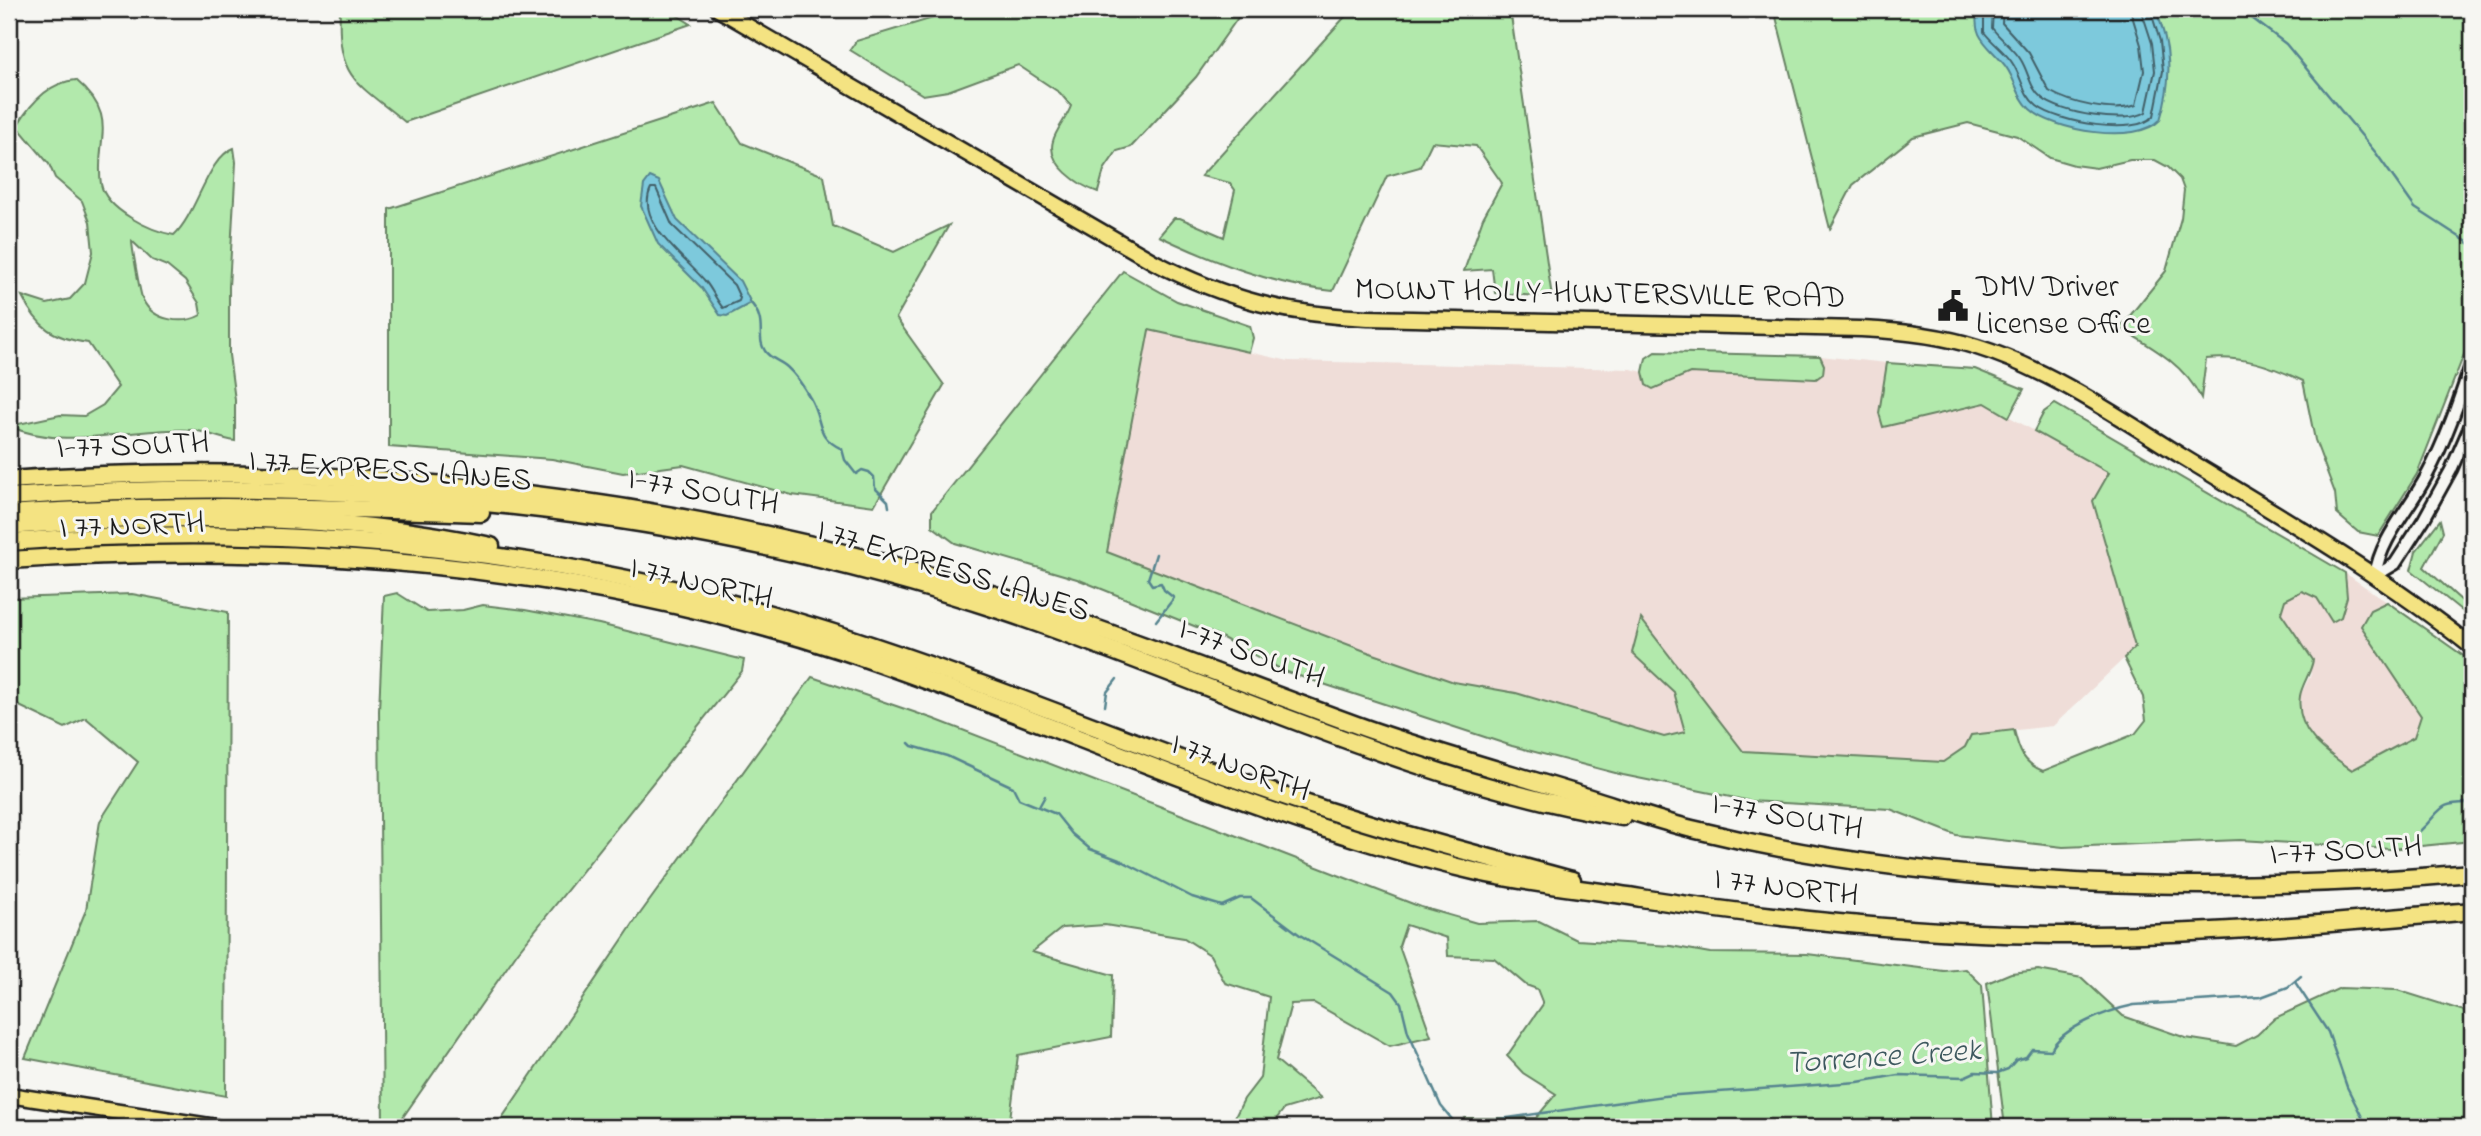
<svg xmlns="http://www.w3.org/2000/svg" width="2481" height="1136" viewBox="0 0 2481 1136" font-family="'Indie Flower',sans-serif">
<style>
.built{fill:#efddd8}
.green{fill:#b2e9ac;stroke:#678264;stroke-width:2;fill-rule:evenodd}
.water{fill:#7dc9dc;stroke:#56848f;stroke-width:2}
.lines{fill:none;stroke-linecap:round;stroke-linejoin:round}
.shore{stroke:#436169;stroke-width:2}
.stream{stroke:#56848f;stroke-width:2.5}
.minor-casing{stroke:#1c1c1c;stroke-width:16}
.major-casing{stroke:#1c1c1c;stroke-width:19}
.highway-casing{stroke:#1c1c1c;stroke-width:21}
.minor{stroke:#f6f6f2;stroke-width:10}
.major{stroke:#f4e382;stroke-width:14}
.highway{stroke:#f4e382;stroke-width:16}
.labels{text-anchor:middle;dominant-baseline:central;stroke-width:6;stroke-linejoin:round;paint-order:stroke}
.poi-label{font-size:32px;fill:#1c1c1c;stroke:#f6f6f2;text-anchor:start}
.street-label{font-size:32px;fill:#1c1c1c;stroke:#f6f6f2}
.water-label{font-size:33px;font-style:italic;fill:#3e595f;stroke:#f6f6f2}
</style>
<rect width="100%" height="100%" fill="#f6f6f2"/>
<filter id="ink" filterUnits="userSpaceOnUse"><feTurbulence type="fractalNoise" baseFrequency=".0143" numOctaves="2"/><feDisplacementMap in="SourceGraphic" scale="14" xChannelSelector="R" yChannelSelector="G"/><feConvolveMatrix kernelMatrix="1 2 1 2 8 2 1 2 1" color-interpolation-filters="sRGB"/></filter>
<g filter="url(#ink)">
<g class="built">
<path d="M1149,330L1289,361L1631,369L1643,372L1646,385L1653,389L1690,373L1816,379L1823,374L1824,365L1820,356L1887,363L1879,413L1883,427L1985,403L2109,473L2093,502L2135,648L2053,726L1972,735L1965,747L1943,762L1743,751L1642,620L1633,653L1674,692L1686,732L1664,737L1516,693L1454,682L1365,651L1107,552Z"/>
<path d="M2345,573L2387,602L2370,610L2402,687L2421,716L2414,736L2352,770L2316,745L2300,714L2301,694L2311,674L2281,613L2285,600L2302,591L2317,598L2332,622L2347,579Z"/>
</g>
<g class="green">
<path d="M340,9H667L691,24L405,122C355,81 337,79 340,9Z"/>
<path d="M963,9H1244L1196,77L1131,147L1117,151L1104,170L1098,192C1080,186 1046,164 1053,141C1056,129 1067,118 1071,106L1060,93L1018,65L948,91L923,95L850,50L856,41Z"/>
<path d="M1352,9H1510L1552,297L1495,293L1492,269L1464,271L1483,218L1502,183L1476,146L1432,142L1420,167L1387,176L1333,291C1273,285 1214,262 1159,236L1174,218H1180L1224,237L1235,190L1230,183L1201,176Z"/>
<path d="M1774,9H2472V334L2417,474L2378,536L2358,532L2337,514L2335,493L2315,440L2303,381C2271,366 2242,355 2206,359L2201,398C2184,364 2152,347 2120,328L2166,271L2181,218L2184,190L2180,179L2168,167L2155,160H2130L2096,168L2074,165L2050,158L2017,136L1968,123L1913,137L1853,185L1830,229Z"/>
<path d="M76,80C121,118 94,140 101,184C106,210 151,231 174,235C197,214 207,158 234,148L236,162L229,287V355L235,400V441C220,439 207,432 193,430C132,426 66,452 9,426L60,415L84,416L103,405L118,387L88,343C53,338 38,328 22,296L47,304L70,299L85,283L93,252L90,222L82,201L55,178L49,164L17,126C30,104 49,82 76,80ZM132,241L152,260L167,266L185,281L199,303L201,315C183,325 153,321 143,300C140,295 132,246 132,241Z"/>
<path d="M716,103L742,143L824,176L833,226L894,252L949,225L896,318L944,385L874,506L792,495L683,465L623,473L552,459L389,447V209Z"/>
<path d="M1123,271L1177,301L1250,326L1253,338L1249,352L1149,330L1107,552L1365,651L1454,682L1516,693L1664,737L1685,732L1674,692L1632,653L1641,619L1743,751L1943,762L1965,747L1971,735L2014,730C2019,751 2023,763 2043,771L2135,734L2146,720L2143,697L2124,658L2135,647L2093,501L2109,473L2034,431L2044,412L2055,404L2345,573L2347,597L2341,617L2332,622L2317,598L2302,591L2285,600L2281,613L2313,660C2311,673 2302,684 2300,696C2295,732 2326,752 2352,770L2414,737L2421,716L2361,626L2370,610L2387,602L2472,662V841L2390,849L2240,840L2063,847L1956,835L1890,809L1750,801L1623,775L1512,746L1284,671L1219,636L1077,579L955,543L932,526V511Z"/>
<path d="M1655,352L1820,356L1824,365L1823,374L1816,379L1690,373L1653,389L1646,385L1643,372L1646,358Z"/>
<path d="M1887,363L1975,369L2024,389L2009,417L1985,403L1883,427L1879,413Z"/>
<path d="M2440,520L2443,532L2424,567L2472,610V619L2411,570L2416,551Z"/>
<path d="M397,593L427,612L463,610L483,605L525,610L599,624L744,660L742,671L517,953L396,1127H383L379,711L384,596Z"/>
<path d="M132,594L228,612L226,1096L25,1058L86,910L100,821L138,762L86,718L65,728L9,701V598Z"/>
<path d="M812,677L934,719L1421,907L1477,923L1539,921L1577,940L1671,946L1710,953L1807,954L1944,971L1966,969L1982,985L1993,1127H1475L1465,1118H1536L1556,1094L1523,1073L1507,1056L1543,1004L1537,989L1526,985L1494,958L1448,956L1447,938L1406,925L1399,946L1431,1036L1390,1046L1314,1003L1291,1004L1276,1060L1321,1098L1284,1109L1270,1127H1230L1244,1099L1260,1078L1269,997L1225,983L1210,955L1184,938L1105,925L1062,928L1032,952L1113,975L1111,1037L1018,1055L1009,1127H496L637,918Z"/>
<path d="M2038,970L2082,978L2123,1016L2186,1038L2236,1046L2257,1035L2275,1018L2340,988L2397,990L2467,1012L2472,1009V1127H2005L1987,983L2011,973Z"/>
</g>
<g class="water">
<path d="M1978,9H2155C2172,46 2172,81 2160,120C2137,145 2053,131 2030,109C2016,96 2015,76 2003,63C1987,44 1971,36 1978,9Z"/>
<path d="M650,177L659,181L677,220L740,281L751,303L727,316L720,315L701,287L658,244L641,206L644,185Z"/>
</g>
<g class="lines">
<g class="shore">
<path d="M1984,9V32C1993,44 2006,52 2013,64C2022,78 2023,95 2037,106C2057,122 2135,137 2154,116L2163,71L2160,41L2150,9"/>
<path d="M1993,9L1992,28C2001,40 2014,48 2021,60C2029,73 2030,89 2042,98C2059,113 2127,125 2146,112L2155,71L2152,43L2141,9"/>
<path d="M2003,9L2002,23L2029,53L2049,91C2070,103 2113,114 2136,105L2144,71L2141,45L2130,9"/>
<path d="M651,188H656L672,225L734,285L740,298L739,301L723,308C716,300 712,289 705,281C687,259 634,222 651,188Z"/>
</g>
<g class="stream">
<path d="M2240,9L2286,44L2376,153L2415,208L2472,245"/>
<path d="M749,301C769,321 755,337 765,351C770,359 781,361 787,367C797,376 804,387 810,398C824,422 814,436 842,449L845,460L856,474L862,470L869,472L874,477L875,488L888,501L889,507"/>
<path d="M1156,621L1174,598L1164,590L1161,583L1152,585L1148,579L1156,554"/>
<path d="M1105,706L1107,692L1117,679"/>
<path d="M909,743L912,746L947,756L1013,787L1019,799L1056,814L1072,834L1090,849L1122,861L1192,897L1222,906L1240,898H1251L1300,935L1393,992L1401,1003L1408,1032L1441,1106L1455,1123"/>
<path d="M1040,805L1045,796"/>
<path d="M2420,831C2443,810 2436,802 2472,803"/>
<path d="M2295,982L2328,1032L2347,1087L2367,1127"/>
<path d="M1444,1127L1664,1096L1858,1082L1898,1075L1964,1077L1975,1072L1997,1073L2008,1069L2016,1060L2026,1057L2032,1049L2051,1050C2062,1027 2110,1010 2134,1005L2261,997L2288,987L2301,976"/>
</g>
<defs>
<g id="minor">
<path d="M2375,576C2380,539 2409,509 2426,477C2446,440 2459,401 2472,362"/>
<path d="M2375,576L2395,564L2424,519L2451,470L2472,422"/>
</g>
<g id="major">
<path d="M718,9L1154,262C1226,299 1287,315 1368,318L1861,329C1900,331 1940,335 1977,347C2051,370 2118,417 2183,457C2282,517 2382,575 2472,647"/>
<path d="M9,1095L216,1127"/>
</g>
<g id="highway">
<path d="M9,480C347,456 685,497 1008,599C1129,637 1246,685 1365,728C1433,752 1502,771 1571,792C1611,804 1651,819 1692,829C1941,890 2218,895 2472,873"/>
<path d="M9,497C343,473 686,506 1005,612C1207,680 1412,782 1622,817"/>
<path d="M9,514C166,503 323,507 481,513"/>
<path d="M9,526C169,514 333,512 491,546"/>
<path d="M9,542C257,524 507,542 748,608C916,653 1075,722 1238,780C1347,820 1460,850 1572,880"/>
<path d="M9,560C290,540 577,564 846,652C1058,723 1260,821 1478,872C1532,884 1586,889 1641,898C1778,919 1916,934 2056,935C2195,936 2334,923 2472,911"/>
</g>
</defs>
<use href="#minor" class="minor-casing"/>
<use href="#major" class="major-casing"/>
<use href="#highway" class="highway-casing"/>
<use href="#minor" class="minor"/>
<use href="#major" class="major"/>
<use href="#highway" class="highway"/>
</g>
</g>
<defs>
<symbol id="civic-bare" viewBox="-9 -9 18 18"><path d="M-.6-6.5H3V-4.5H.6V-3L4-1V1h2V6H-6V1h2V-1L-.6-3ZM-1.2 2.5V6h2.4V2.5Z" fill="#1c1c1c" stroke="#f6f6f2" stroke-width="2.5" paint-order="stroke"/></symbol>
</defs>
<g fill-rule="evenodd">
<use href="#civic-bare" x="1931" y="284" width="44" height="44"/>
</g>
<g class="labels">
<g class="poi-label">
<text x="1976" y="288">DMV Driver<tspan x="1976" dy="37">License Office</tspan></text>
</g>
<g class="street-label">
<text transform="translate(1600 295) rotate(1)">MOUNT HOLLY-HUNTERSVILLE ROAD</text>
<text transform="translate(133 447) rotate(-2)">I-77 SOUTH</text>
<text transform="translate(390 472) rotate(4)">I 77 EXPRESS LANES</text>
<text transform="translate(703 493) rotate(10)">I-77 SOUTH</text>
<text transform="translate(132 527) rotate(-2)">I 77 NORTH</text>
<text transform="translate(953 572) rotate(17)">I 77 EXPRESS LANES</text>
<text transform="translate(701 585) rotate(13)">I 77 NORTH</text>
<text transform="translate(1251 655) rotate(20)">I-77 SOUTH</text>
<text transform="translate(1240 769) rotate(20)">I 77 NORTH</text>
<text transform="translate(1787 818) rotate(10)">I-77 SOUTH</text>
<text transform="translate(2346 852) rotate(-3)">I-77 SOUTH</text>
<text transform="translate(1786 889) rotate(7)">I 77 NORTH</text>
</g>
<g class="water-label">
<text transform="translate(1883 1058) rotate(-4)">Torrence Creek</text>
</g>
</g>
<rect width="2481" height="1136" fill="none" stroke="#f6f6f2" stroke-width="35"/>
<rect x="18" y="18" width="2446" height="1101" fill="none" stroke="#1c1c1c" stroke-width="2.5" filter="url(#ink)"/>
</svg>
